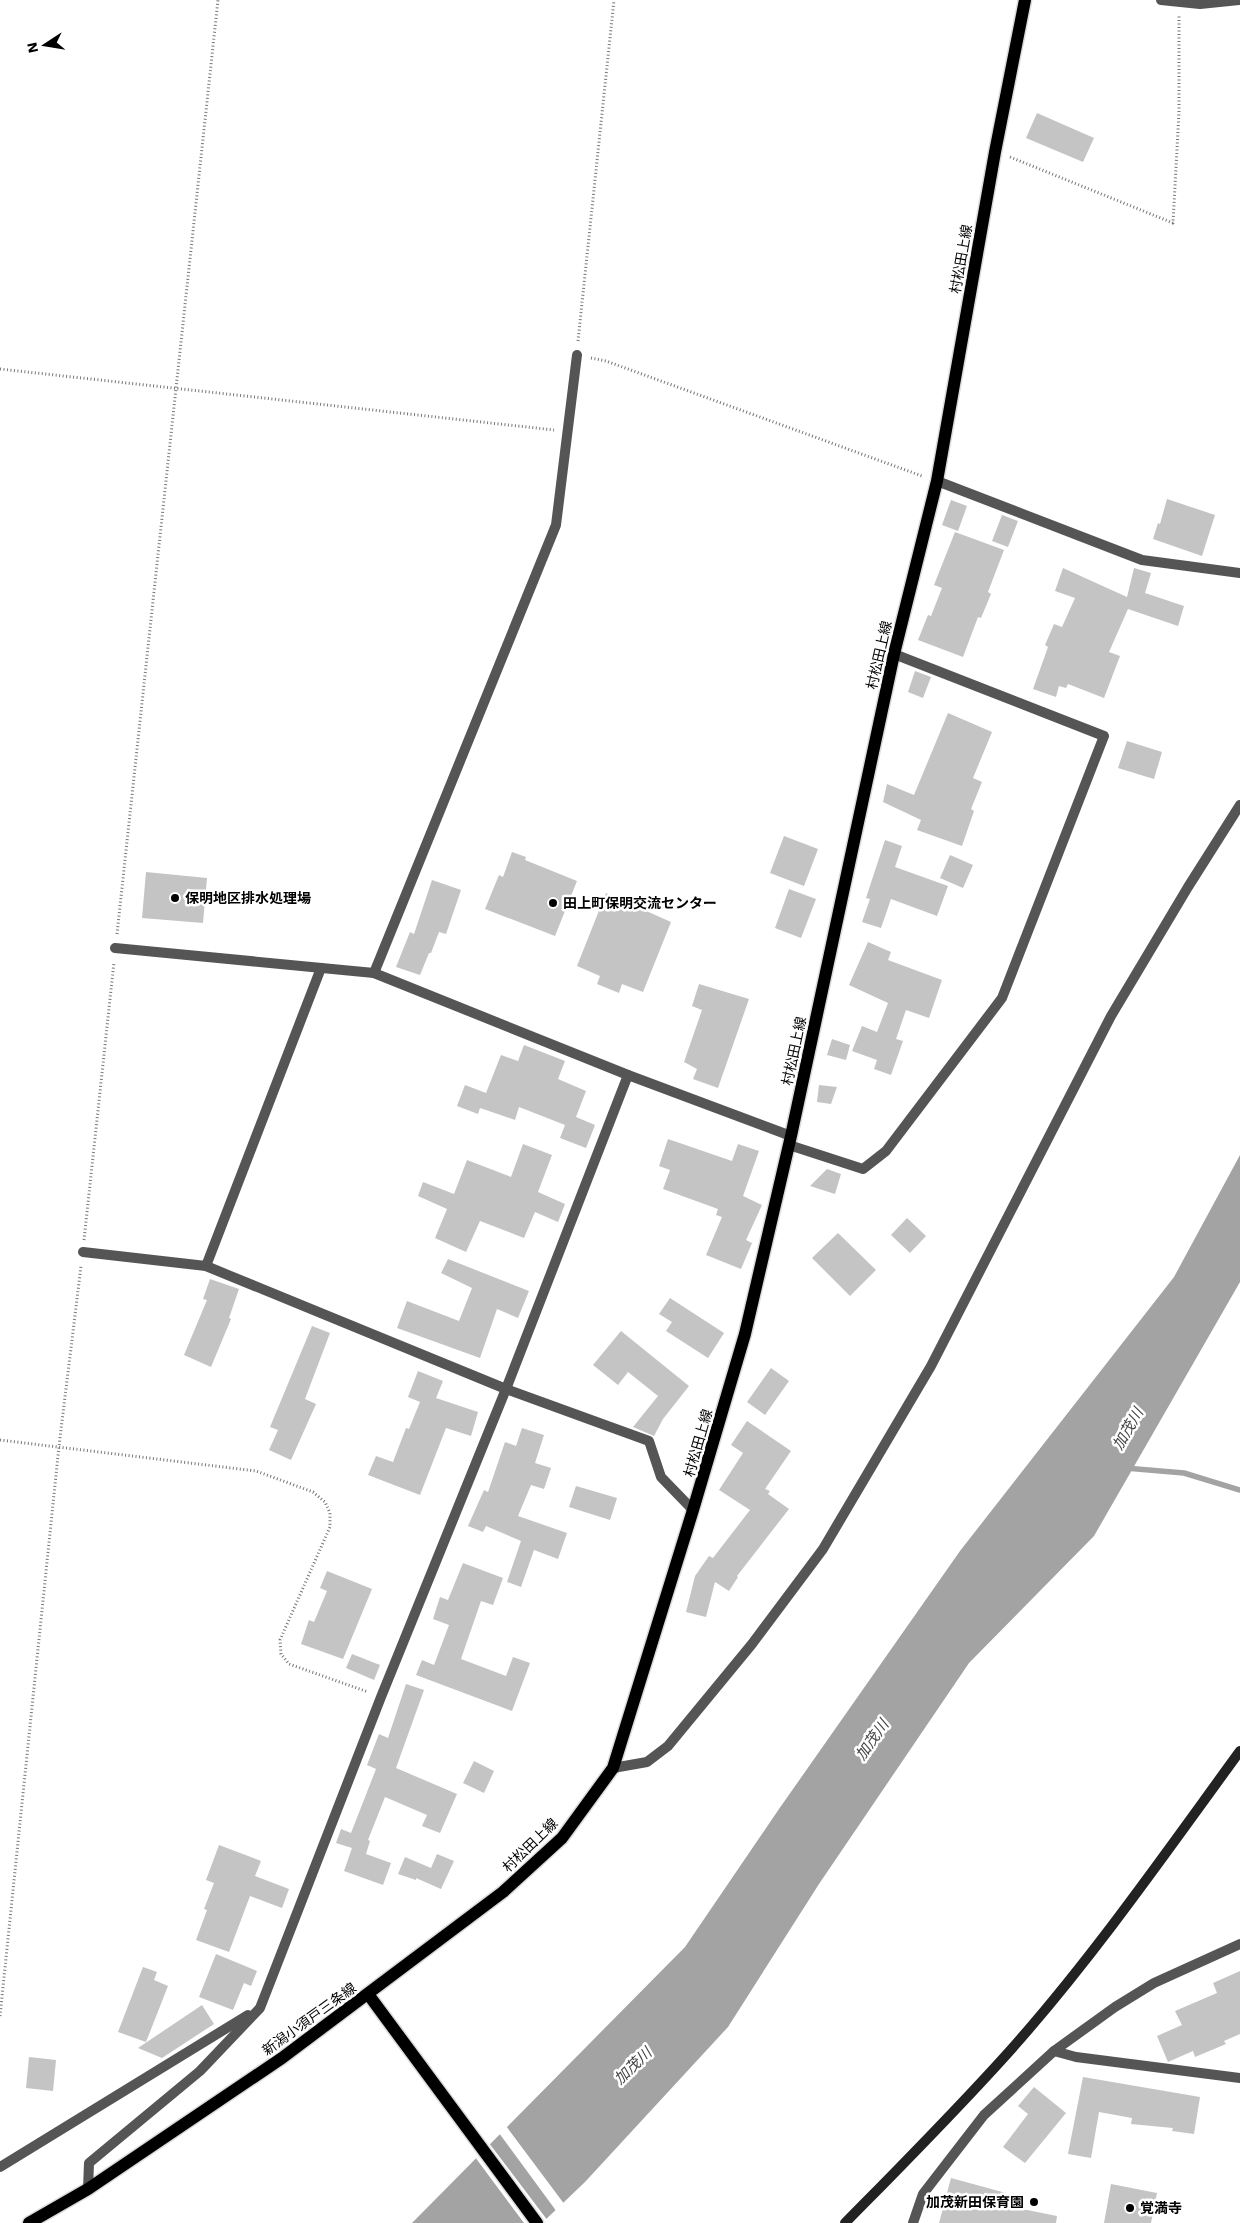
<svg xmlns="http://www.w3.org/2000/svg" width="1240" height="2223" viewBox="0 0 1240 2223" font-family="'Work Sans','Noto Sans JP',sans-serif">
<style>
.water{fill:#a3a3a3}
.pier{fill:#fff}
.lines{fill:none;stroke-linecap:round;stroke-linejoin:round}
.stream{stroke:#a3a3a3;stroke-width:5.5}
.building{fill:#c4c4c4}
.primary-casing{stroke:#dbdbdb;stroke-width:15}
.path{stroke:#777;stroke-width:3;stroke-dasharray:1 2.5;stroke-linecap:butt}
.street{stroke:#555;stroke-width:10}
.secondary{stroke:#222;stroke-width:10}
.primary{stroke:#000;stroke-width:12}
.poi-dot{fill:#000;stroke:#fff;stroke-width:2}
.labels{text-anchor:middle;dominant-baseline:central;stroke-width:5;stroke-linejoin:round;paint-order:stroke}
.street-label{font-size:14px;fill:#000;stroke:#fff}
.poi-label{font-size:14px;font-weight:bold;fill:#000;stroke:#fff;text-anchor:start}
.water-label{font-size:15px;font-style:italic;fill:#444;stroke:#fff}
</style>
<rect width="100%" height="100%" fill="#fff"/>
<path class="water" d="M1240,1155V1282L1094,1536L969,1663L819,1884L728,2027L585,2182L542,2223H412L685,1947L779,1809L960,1551L1174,1277Z"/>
<g class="pier">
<path d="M506,2126L565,2205L557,2212L499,2133Z"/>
<path d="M489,2143L548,2221L546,2223H524L475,2157Z"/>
</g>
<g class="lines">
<path class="stream" d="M1125,1468L1184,1473L1240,1490"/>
</g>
<g class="building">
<path d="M1037,113L1094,138L1083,162L1026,138Z"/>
<path d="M1167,499L1215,515L1202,556L1153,539L1158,523L1160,524Z"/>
<path d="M951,500L967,506L958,531L942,525Z"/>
<path d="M1002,515L1018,521L1008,547L992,541Z"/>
<path d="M955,532L1004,550L988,592L991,594L981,618L978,617L963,657L918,640L928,615L931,616L942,588L934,585Z"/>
<path d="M1063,568L1127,597L1134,568L1151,573L1145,593L1184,606L1178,626L1128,609L1109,652L1120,656L1104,698L1068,684L1066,688L1059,686L1056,697L1033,689L1048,647L1045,645L1054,624L1062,627L1075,598L1055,591Z"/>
<path d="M915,671L931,677L923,698L908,692Z"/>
<path d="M948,713L992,732L973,778L982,782L971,809L974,811L962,846L917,830L921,820L883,802L887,784L914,795Z"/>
<path d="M1127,741L1162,752L1154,779L1118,768Z"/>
<path d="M784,836L818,849L804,886L770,873Z"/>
<path d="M885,840L902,846L895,867L948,886L937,916L891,899L881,928L862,922L870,899L866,898Z"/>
<path d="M512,852L526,857L525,860L577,881L555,936L485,909L499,875L503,877Z"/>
<path d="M950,855L973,865L963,888L940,878Z"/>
<path d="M146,872L207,878L203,923L142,918Z"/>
<path d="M432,880L461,890L446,934L439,932L431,953H429L420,975L396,967L410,932L414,934Z"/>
<path d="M789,889L816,899L801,938L775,928Z"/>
<path d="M606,893L671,922L643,992L622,984L619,993L597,984L600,976L577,966Z"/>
<path d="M868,942L891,952L888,960L942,980L929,1018L906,1010L896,1039L903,1041L891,1075L874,1069L877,1060L852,1051L862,1026L877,1032L888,1003L849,985Z"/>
<path d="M699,984L749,999L718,1088L693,1079L697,1069L684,1062L702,1010L692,1006Z"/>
<path d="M832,1039L850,1045L846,1060L827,1055Z"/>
<path d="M524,1045L565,1061L558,1079L586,1091L576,1117L595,1125L586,1148L560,1138L565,1125L519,1107L515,1120L480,1108L478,1114L457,1106L465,1085L486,1093L501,1055L518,1061Z"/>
<path d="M819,1085L837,1087L831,1104L817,1102Z"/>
<path d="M668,1139L732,1161L738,1144L759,1151L743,1196L762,1205L746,1240L752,1243L741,1269L706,1255L722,1217L716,1215L718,1209L663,1189L670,1170L659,1166Z"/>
<path d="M523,1144L552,1155L538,1192L565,1204L558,1222L535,1212L524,1238L480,1221L466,1252L435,1238L447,1209L418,1196L423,1182L454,1194L467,1160L511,1177Z"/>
<path d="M827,1169L841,1174L835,1194L810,1186Z"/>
<path d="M907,1218L926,1236L910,1253L891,1235Z"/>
<path d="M838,1233L876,1270L850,1296L812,1258Z"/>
<path d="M448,1259L529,1291L518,1318L497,1309L480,1358L397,1328L407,1301L459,1321L472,1288L441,1273Z"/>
<path d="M210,1279L239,1289L229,1318L231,1319L211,1367L184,1355L207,1300L203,1299Z"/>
<path d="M670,1298L724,1333L708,1358L666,1331L672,1322L659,1314Z"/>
<path d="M312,1326L330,1333L305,1399L316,1404L291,1460L269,1450L278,1430L270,1427Z"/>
<path d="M621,1331L689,1386L663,1419L654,1436L633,1427L658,1396L628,1372L618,1385L593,1365Z"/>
<path d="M771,1368L789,1381L765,1415L747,1402Z"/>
<path d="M418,1371L443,1381L436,1398L478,1412L471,1436L446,1428L420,1495L368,1475L376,1456L393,1462L406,1428L409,1429L420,1402L408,1397Z"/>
<path d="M747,1421L791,1451L765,1489L770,1491L768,1494L789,1509L737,1576L738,1577L729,1591L715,1582L706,1617L686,1612L695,1576L709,1556L713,1558L750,1510L719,1490L743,1453L731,1445Z"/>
<path d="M522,1428L544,1435L535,1463L551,1468L544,1489L531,1485L518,1516L567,1533L558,1559L534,1550L521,1587L507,1582L521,1541L486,1526L483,1532L468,1526L484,1490L488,1492L505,1442L516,1446Z"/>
<path d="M576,1486L617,1498L610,1520L569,1507Z"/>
<path d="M463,1563L503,1578L493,1605L481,1601L461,1659L506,1676L513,1657L530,1663L512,1711L416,1675L422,1660L434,1665L449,1625L433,1619L440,1597L448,1600Z"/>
<path d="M327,1571L372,1589L343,1659L301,1644L309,1620L314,1622L327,1591L320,1588Z"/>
<path d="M352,1654L380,1665L374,1680L346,1668Z"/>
<path d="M406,1684L424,1690L396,1768L457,1794L440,1833L422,1826L427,1815L385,1797L368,1840L370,1841L366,1854L391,1863L383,1885L344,1871L352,1848L336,1843L341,1829L351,1833L376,1769L367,1765L379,1734L388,1738Z"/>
<path d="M474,1761L494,1771L484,1793L463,1783Z"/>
<path d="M219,1845L261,1861L255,1876L289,1889L282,1908L250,1896L229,1952L196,1940L207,1910L204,1909L214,1883L206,1880Z"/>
<path d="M437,1854L454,1861L441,1889L416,1878V1880L398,1874L405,1857L431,1868Z"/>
<path d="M216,1954L257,1971L251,1986L244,1983L233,2010L199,1997Z"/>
<path d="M143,1967L157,1972L154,1980L168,1986L146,2042L118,2032Z"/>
<path d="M1240,1971V2034L1224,2041L1226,2044L1195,2057L1193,2051L1168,2062L1157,2036L1182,2025L1175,2011L1217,1993L1213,1983Z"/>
<path d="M202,2005L214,2024L162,2058L138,2048Z"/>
<path d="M29,2057L56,2060L53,2091L26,2088Z"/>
<path d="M1083,2077L1200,2097L1194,2134L1172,2131L1173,2128L1131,2124L1132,2118L1099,2112L1091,2158L1068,2154Z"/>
<path d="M1034,2087L1066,2113L1025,2163L1003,2147L1028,2114L1018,2106Z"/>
<path d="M951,2178L1006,2193L1003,2205L1057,2216L1056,2223H939Z"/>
<path d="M1111,2184L1157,2193L1151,2223H1104Z"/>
</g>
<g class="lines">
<defs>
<g id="primary">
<path d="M368,1994L537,2223"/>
<path d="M29,2223L88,2189L282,2058L503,1892L562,1838L613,1768L693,1510L745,1334L791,1136L894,654L937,481L995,152L1025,0"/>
</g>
</defs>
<use href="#primary" class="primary-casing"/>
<g class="path">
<path d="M1010,157L1173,223L1179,112V16"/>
<path d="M578,341L614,0"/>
<path d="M591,358L606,361L922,476"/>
<path d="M0,369L554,430"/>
<path d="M117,934L218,0"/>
<path d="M84,1240L114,962"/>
<path d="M0,1440L256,1471L313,1492L325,1502L330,1513V1527L280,1640L281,1654L289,1664L368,1692"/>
<path d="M0,2016L59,1446L81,1266"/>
</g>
<g class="street">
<path d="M1161,0L1200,4L1239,0"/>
<path d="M937,481L1142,560L1240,573"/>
<path d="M115,948L374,973L628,1075L791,1136"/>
<path d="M374,973L556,525L577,355"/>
<path d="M789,1145L863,1169L886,1151L1002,998L1104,736L894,654"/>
<path d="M83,1252L206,1266L506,1389L649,1441L661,1477L693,1510"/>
<path d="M206,1266L321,968"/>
<path d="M613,1768L647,1762L668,1746L752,1644L823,1549L931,1366L1111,1016L1188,887L1240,805"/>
<path d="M1054,2051L1076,2057L1240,2078"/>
<path d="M0,2167L248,2015"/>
<path d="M88,2189L89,2163L200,2071L260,2008L381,1697L506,1389L628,1075"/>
<path d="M913,2223L923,2194L984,2115L1054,2051L1115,2007L1154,1983L1240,1944"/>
</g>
<path class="secondary" d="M845,2223C902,2165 960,2107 1015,2045C1096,1953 1167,1851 1240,1751"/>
<use href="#primary" class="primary"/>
</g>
<g class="poi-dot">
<circle cx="175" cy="898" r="5"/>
<circle cx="553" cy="903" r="5"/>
<circle cx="1034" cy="2202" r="5"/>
<circle cx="1130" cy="2208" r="5"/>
</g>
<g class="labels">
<g class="street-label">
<text transform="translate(961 259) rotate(-80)">村松田上線</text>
<text transform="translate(879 655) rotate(-77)">村松田上線</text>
<text transform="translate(794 1051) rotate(-78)">村松田上線</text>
<text transform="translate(698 1443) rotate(-74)">村松田上線</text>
<text transform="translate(530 1845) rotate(-44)">村松田上線</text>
<text transform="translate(309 2019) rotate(-36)">新潟小須戸三条線</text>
</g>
<g class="poi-label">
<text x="185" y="898">保明地区排水処理場</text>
<text x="563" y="903">田上町保明交流センター</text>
<text x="1024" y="2202" text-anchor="end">加茂新田保育園</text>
<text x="1140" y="2208">覚満寺</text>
</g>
<g class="water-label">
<text transform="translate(1128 1429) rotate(-60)">加茂川</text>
<text transform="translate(872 1740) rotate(-55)">加茂川</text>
<text transform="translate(633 2066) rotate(-44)">加茂川</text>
</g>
</g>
<g transform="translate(45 45) rotate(258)" stroke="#ffffff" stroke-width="4" paint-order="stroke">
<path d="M0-4L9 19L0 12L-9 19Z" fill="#000000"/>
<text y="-8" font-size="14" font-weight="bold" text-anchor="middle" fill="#000000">N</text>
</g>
</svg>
